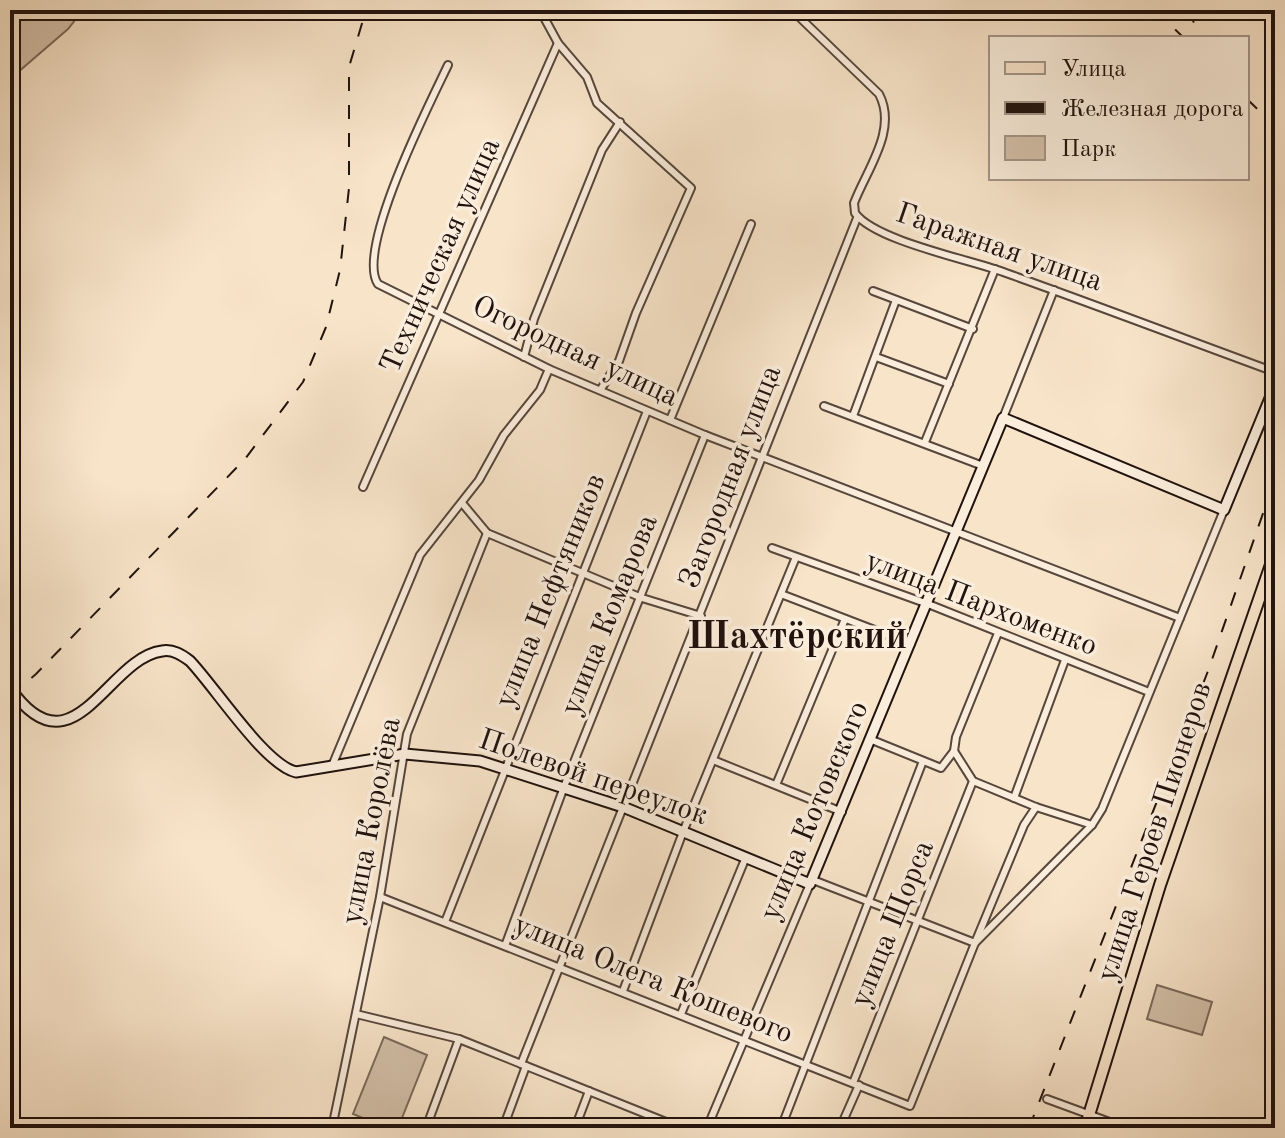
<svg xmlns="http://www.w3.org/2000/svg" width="1285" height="1138" viewBox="0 0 1285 1138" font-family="'Old Standard TT',serif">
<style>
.green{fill:#d3c0a9;stroke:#7a695b;stroke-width:2}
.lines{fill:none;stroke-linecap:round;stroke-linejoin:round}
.street-casing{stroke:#56463c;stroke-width:10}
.secondary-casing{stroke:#20120d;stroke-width:13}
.primary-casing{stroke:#20120d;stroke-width:14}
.street{stroke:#faeddc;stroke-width:6}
.secondary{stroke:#faeddc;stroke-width:9}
.primary{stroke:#f8e4c9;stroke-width:10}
.rail{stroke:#20120d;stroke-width:2;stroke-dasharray:14 14;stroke-linecap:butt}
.labels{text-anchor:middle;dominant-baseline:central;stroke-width:7;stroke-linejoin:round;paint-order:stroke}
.street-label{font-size:30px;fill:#20120d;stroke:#faeddc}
.district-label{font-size:38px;font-weight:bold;fill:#20120d;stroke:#faeddc}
</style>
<rect width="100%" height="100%" fill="#f8e4c9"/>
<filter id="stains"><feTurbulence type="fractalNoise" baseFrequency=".0025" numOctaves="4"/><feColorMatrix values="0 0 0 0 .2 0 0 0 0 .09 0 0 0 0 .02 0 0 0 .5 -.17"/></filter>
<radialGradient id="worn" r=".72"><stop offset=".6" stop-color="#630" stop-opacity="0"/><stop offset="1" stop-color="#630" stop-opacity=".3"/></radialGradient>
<g class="green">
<path d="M10,10H83L68,29L10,79Z"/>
<path d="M1157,985L1212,1002L1202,1035L1147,1019Z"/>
<path d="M384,1037L427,1055L398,1128H387L353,1114Z"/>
</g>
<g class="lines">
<defs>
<g id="street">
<path d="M540,10L558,43L587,77L597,103L691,188L636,313L619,361L601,389"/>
<path d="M792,10L879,94C898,130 867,169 854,203L855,213C875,241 972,260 1006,273C1096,305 1185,339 1275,372"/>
<path d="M448,65C430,103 355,250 378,284L549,369L705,435L1180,618"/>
<path d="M873,291L973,329"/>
<path d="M524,357L534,319L602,150L620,122"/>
<path d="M876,357L949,384"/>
<path d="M824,406L983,466"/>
<path d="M853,416L896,300"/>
<path d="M1003,418L1054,290"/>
<path d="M670,420L751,224"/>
<path d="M925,442L995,269"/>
<path d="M363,487L558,43"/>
<path d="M462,503L487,533L642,598L701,616"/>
<path d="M772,548L928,604L1149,692"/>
<path d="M781,594L911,644"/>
<path d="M872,740L941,768L954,751L973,781L1036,807L1092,825"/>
<path d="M954,751L956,737L998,633"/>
<path d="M713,760L842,812"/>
<path d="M332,766L420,555L479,480L504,435L540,390L549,369"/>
<path d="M776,785L845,619"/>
<path d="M1014,798L1065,660"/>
<path d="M813,880L975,943L1024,825L1036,807"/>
<path d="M380,897L910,1106L975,943L1092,825L1102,809L1224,510"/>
<path d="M445,922L647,411"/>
<path d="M505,946L564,787L705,435"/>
<path d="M623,991L683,832L796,557"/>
<path d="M356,1014L459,1039L681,1128"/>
<path d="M681,1014L746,857"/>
<path d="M521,1064L857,218"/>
<path d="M853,1083L973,781"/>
<path d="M1047,1099L1126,1128"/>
<path d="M332,1128L380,897L407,734L487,533"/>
<path d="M426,1128L459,1039"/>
<path d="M503,1128L526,1066"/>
<path d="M575,1128L589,1091"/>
<path d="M707,1128L810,884"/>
<path d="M781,1128L923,761"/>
<path d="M840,1128L859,1085"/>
</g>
<path id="secondary" d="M10,688C73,778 107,658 162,651C173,649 182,655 190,661C215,687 265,765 296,772L405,754L480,761L623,807L810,884L1003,418L1224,510L1275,386"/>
<path id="primary" d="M1085,1128L1160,885L1275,553"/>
</defs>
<use href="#street" class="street-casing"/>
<use href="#secondary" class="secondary-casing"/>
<use href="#primary" class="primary-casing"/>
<use href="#street" class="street"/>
<use href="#secondary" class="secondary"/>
<use href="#primary" class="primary"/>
<g class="rail">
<path d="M1155,10L1184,38"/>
<path d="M1188,10L1201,38"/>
<path d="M1247,99L1275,126"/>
<path d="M10,696L36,674L245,459L303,382L326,327L340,270L349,188V67L366,10"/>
<path d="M1029,1128L1208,671L1275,479"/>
</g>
</g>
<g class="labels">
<g class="street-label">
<text transform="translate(999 248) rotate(19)">Гаражная улица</text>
<text transform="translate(441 256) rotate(-66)">Техническая улица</text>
<text transform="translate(575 352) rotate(25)">Огородная улица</text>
<text transform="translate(731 477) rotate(-69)">Загородная улица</text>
<text transform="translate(551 591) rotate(-68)">улица Нефтяников</text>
<text transform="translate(981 604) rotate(21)">улица Пархоменко</text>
<text transform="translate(610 615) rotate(-68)">улица Комарова</text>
<text transform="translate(593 778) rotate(19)">Полевой переулок</text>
<text transform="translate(815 811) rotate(-67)">улица Котовского</text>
<text transform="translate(372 821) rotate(-79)">улица Королёва</text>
<text transform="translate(1155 832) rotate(-72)">улица Героев Пионеров</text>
<text transform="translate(893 924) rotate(-68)">улица Щорса</text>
<text transform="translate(653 980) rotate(22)">улица Олега Кошевого</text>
</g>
<g class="district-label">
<text x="797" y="638">Шахтёрский</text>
</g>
</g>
<rect width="1285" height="1138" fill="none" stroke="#f8e4c9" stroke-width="40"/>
<rect x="12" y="12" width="1261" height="1114" fill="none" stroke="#20120d" stroke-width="4"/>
<rect x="20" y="20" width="1245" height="1098" fill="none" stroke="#20120d" stroke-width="2"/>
<rect x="989" y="36" width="260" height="144" fill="#faeddc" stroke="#a39589" stroke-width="2"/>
<rect x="1005" y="62" width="40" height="12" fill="#f8e4c9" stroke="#a39589" stroke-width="2"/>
<text x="1061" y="76" font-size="24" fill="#20120d">Улица</text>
<rect x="1005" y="102" width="40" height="12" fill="#20120d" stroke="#a39589" stroke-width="2"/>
<text x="1061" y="116" font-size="24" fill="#20120d">Железная дорога</text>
<rect x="1005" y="136" width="40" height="24" fill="#d3c0a9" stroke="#a39589" stroke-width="2"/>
<text x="1061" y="156" font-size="24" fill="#20120d">Парк</text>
<rect width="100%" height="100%" filter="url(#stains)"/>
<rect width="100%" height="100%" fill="url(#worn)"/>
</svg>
